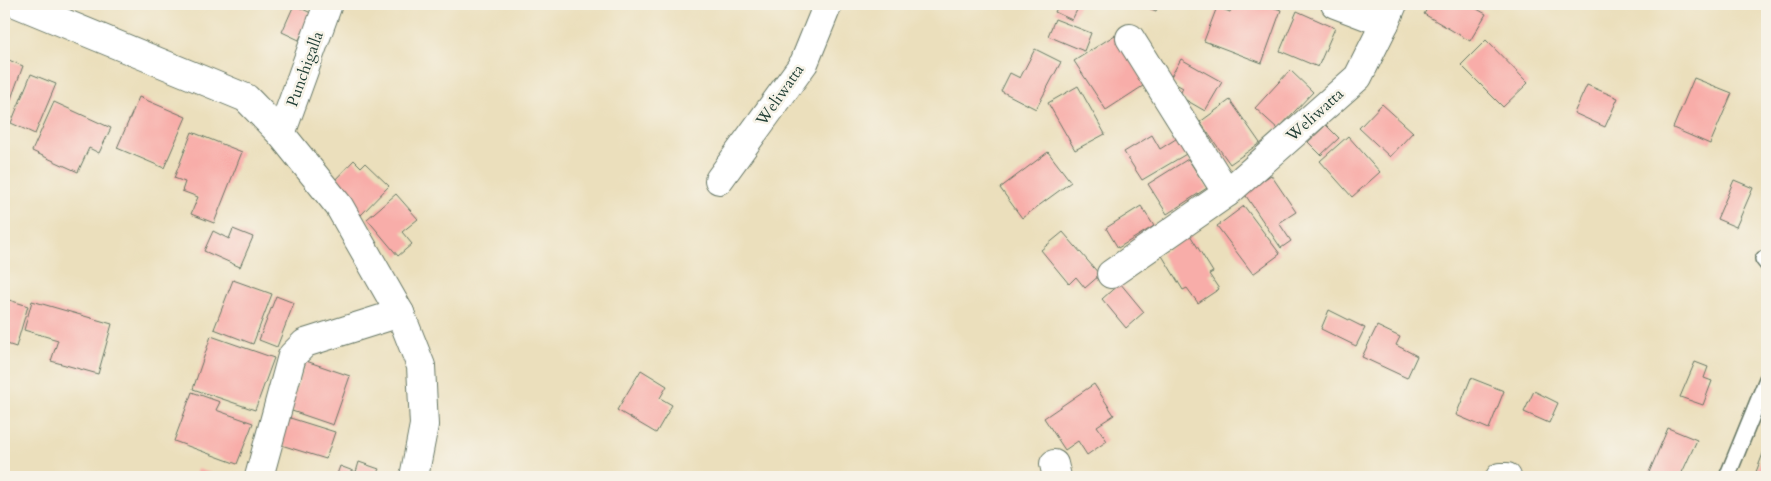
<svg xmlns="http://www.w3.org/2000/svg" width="1771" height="481" viewBox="0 0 1771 481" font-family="Cardo,serif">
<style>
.building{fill:#f8ada9}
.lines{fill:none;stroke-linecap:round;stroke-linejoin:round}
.service-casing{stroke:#667664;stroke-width:18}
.minor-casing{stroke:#667664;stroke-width:30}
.service{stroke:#fff;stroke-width:15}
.minor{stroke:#fff;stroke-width:28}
.labels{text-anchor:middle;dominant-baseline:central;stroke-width:5;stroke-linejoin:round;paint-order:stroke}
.street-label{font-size:16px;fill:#1f3d34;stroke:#f7f3e8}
</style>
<rect width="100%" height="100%" fill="#f7f3e8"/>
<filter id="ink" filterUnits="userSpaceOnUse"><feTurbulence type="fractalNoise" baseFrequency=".02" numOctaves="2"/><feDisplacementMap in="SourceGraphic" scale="10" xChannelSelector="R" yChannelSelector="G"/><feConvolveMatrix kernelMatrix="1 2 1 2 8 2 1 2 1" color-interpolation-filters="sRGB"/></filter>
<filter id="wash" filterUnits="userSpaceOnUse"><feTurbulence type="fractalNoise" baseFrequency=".0096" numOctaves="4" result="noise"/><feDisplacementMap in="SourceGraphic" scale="20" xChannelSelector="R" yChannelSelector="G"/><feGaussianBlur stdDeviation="1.12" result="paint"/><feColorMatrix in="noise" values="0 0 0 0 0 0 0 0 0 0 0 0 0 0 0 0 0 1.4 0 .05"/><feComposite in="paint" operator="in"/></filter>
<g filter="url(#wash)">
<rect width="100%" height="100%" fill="#ebdfbc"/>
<g id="blocks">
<g class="building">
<path d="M1059,4H1080L1072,20L1055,12Z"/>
<path d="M1138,4H1159L1156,11Z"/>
<path d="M1233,4H1270L1269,6L1281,10L1262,63L1204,41L1217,7L1230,12Z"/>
<path d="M1430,4H1468L1486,14L1470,41L1424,14Z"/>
<path d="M294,5L311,13L299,40L282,32Z"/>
<path d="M1297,11L1335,28L1318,67L1280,51Z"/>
<path d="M1055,19L1091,33L1084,51L1048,36Z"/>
<path d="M1115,35L1146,84L1106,110L1074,61Z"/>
<path d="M1486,40L1528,83L1503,107L1461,65Z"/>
<path d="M1035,49L1061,62L1036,109L1001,91L1010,73L1020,78Z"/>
<path d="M4,58L23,66L4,118Z"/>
<path d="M1181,59L1222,82L1205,111L1179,96L1183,88L1169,80Z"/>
<path d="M1290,70L1313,92L1278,129L1255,108Z"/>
<path d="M31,74L56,84L35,134L11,123Z"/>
<path d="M1694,78L1732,93L1710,144L1673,128Z"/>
<path d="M1587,85L1618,98L1605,127L1574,113Z"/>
<path d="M1078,86L1105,134L1075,150L1048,103Z"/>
<path d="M139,97L186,117L164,168L117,148Z"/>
<path d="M1230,100L1260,143L1230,164L1200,122Z"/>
<path d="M54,102L111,128L99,153L89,148L78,172L32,151Z"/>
<path d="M1382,104L1413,132L1390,157L1359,128Z"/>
<path d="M1326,125L1339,138L1321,155L1308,142Z"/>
<path d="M192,132L242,152L214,223L191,214L198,197L182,191L185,182L174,178Z"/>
<path d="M1152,135L1160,149L1179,137L1188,153L1142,180L1124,152Z"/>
<path d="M1348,136L1380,172L1352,197L1320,161Z"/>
<path d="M1048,152L1071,182L1022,218L1000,188Z"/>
<path d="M1188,159L1207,188L1167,214L1148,184Z"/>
<path d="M354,160L361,167L365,163L389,186L360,216L332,183Z"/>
<path d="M1271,175L1296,212L1279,223L1291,241L1281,248L1244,193Z"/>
<path d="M1734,180L1753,188L1736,227L1717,219Z"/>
<path d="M396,194L418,219L402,232L412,244L398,256L367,219Z"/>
<path d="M1141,206L1154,226L1118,248L1106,228Z"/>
<path d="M1244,206L1280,254L1253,274L1217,226Z"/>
<path d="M233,229L253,237L240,267L204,251L213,231L229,239Z"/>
<path d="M1063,232L1100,275L1085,288L1076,277L1069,284L1041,250Z"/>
<path d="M1190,235L1213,272L1209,274L1219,289L1198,303L1187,288L1183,290L1161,254Z"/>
<path d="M233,280L272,294L253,344L214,329Z"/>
<path d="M1120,283L1144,312L1126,328L1102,299Z"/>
<path d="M276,296L294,303L277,347L259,340Z"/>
<path d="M6,299L28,306L16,347L4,343V308Z"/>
<path d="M32,301L112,324L98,374L51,361L58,340L24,330Z"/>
<path d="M1329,310L1365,328L1356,346L1321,329Z"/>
<path d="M1377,326L1400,337L1396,345L1417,356L1407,378L1362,357Z"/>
<path d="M211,336L274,358L255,410L193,389Z"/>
<path d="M306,361L350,376L333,425L289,410Z"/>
<path d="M1695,362L1708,367L1704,378L1712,381L1703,405L1680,397Z"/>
<path d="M641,370L667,386L660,398L672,405L656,433L617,410Z"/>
<path d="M1471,378L1504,391L1489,429L1456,415Z"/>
<path d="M1094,384L1114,415L1097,426L1107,441L1087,455L1078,441L1065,450L1044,418Z"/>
<path d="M1534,391L1558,403L1549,423L1524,412Z"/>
<path d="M192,392L220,402L216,410L253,423L237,464L174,441Z"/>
<path d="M287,417L335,432L326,459L278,444Z"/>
<path d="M1668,428L1697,440L1680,477H1647Z"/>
<path d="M1767,443V477L1756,472Z"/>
<path d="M359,462L379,469L375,477H336L340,466L356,472Z"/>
<path d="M198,469L223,477H196Z"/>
</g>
</g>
</g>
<g filter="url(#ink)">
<use href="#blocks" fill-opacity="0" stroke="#667664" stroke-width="1"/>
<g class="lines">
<defs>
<g id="service">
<path d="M1763,259L1767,264"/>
<path d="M1727,477L1767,379"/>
</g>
<g id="minor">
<path d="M18,4L246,98L281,134L339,206L400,313L421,366L424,425L414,477"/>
<path d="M1335,4L1385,23L1393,4"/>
<path d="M1130,38L1227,193"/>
<path d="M281,134L328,4"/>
<path d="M719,180L804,63L828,4"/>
<path d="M1111,274L1227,193L1358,77L1385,23"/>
<path d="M1054,464L1057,477"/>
<path d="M259,477L292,356L305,343L400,313"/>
<path d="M1500,477H1507"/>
</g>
</defs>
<use href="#service" class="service-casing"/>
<use href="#minor" class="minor-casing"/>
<use href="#service" class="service"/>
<use href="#minor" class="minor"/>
</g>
</g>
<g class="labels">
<g class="street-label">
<text transform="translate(305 69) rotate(-70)">Punchigalla</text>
<text transform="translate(780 95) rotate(-55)">Weliwatta</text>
<text transform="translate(1315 115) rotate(-42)">Weliwatta</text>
</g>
</g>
<rect width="1771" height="481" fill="none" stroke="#f7f3e8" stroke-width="20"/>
</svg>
